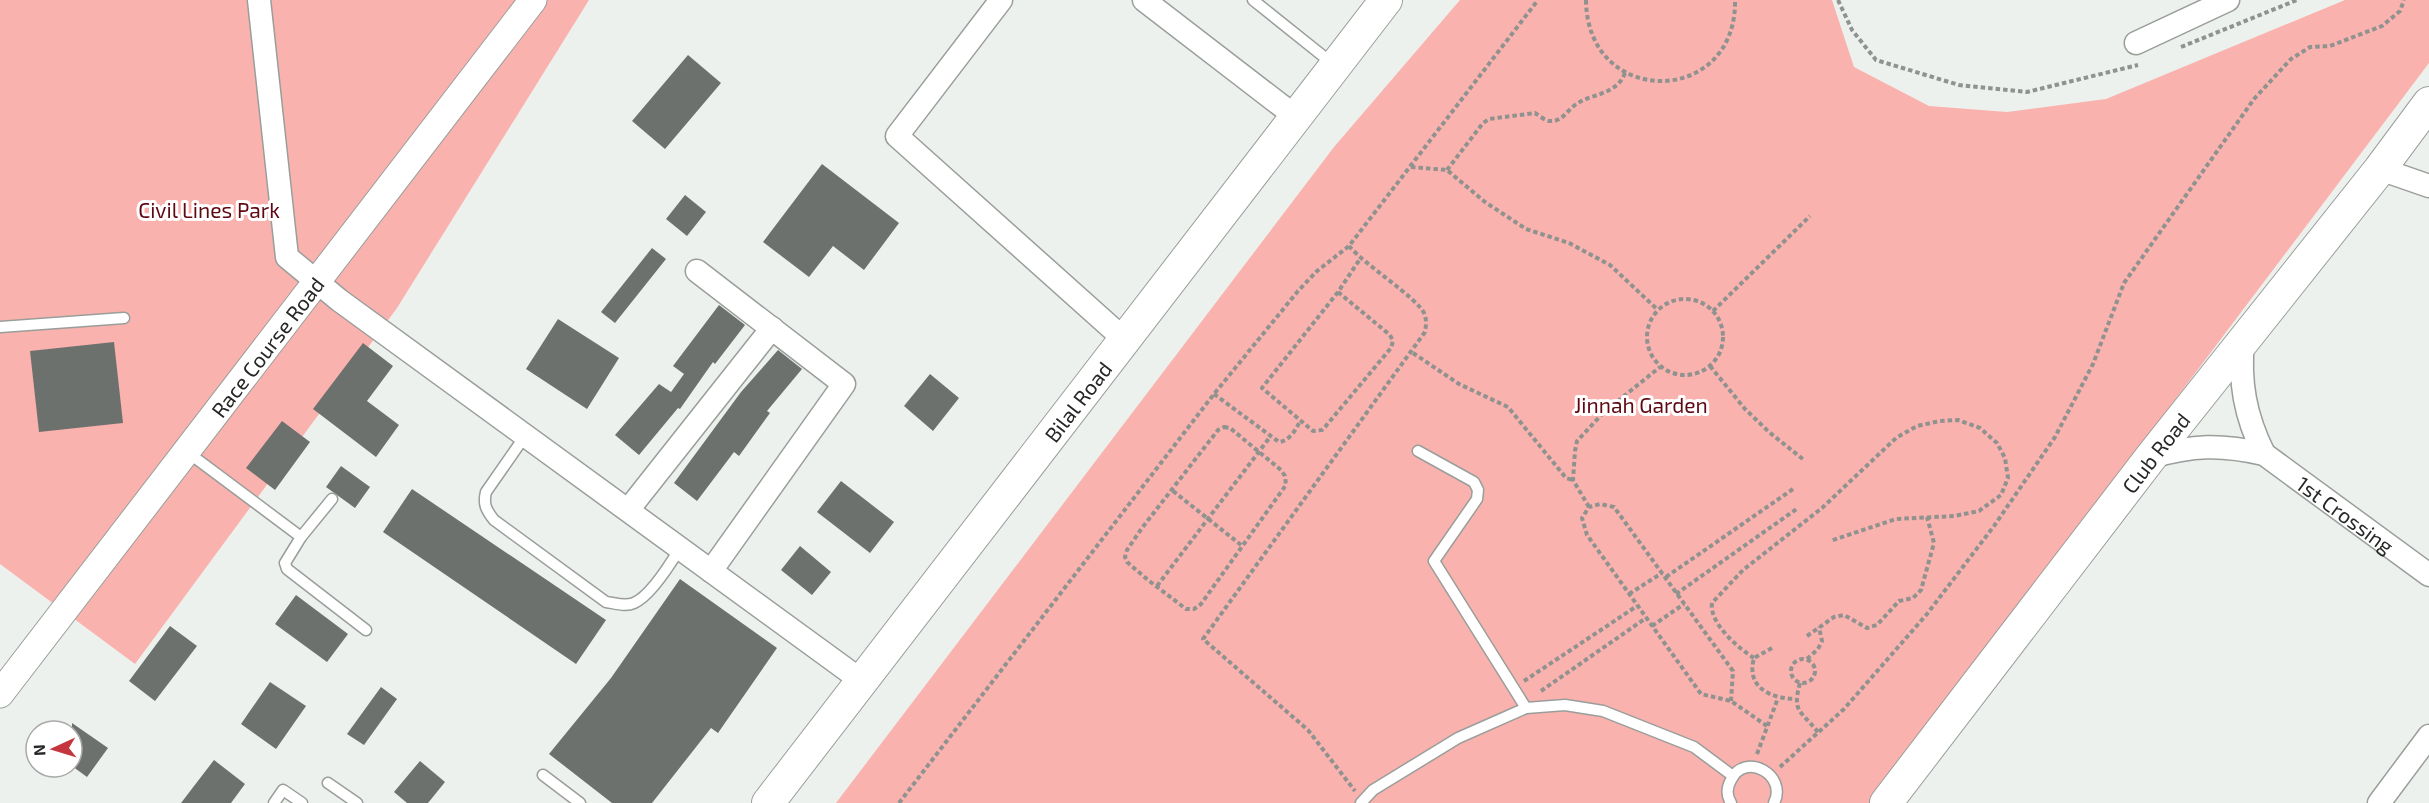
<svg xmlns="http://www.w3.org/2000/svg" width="2429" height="803" viewBox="0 0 2429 803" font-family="'Exo 2',sans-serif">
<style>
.green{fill:#fab2ae}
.building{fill:#6d716e}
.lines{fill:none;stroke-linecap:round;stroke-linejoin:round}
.service-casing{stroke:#9a9e9a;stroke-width:13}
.minor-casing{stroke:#9a9e9a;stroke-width:25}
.tertiary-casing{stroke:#9a9e9a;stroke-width:29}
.secondary-casing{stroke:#9a9e9a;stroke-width:34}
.path{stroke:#8f928f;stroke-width:4;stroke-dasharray:4.5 3;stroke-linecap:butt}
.service{stroke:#fff;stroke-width:10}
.minor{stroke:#fff;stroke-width:22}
.tertiary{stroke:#fff;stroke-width:27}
.secondary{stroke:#fff;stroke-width:32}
.labels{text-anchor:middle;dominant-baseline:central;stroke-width:6;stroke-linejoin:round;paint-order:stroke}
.park-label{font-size:21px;fill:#5f0812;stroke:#fff}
.street-label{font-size:21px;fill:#262826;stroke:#fff}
</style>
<rect width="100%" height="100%" fill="#edf1ed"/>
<g class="green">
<path d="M0,0H589L397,308L135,664L0,564Z"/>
<path d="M1460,0H1832L1854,67L1929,106L2007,112L2106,99L2345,0H2429V63L1871,803H836L1334,147Z"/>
</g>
<g class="building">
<path d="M688,55L721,83L665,149L632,121Z"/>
<path d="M822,164L899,223L864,270L833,246L809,277L763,242Z"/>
<path d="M685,195L706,212L687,236L666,219Z"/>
<path d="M652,248L666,259L615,323L601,312Z"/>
<path d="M719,305L745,325L715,364L713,362L680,409L678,408L639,455L615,435L659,384L671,392L684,374L673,366Z"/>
<path d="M558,319L619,358L587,409L526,369Z"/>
<path d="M114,342L123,423L39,432L30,351Z"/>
<path d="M363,343L393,366L367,401L399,425L376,457L313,409Z"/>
<path d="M778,350L802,369L767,411L770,413L739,456L734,452L697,501L674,483L741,392Z"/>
<path d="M930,374L959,398L933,431L904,406Z"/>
<path d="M282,421L310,442L275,490L246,468Z"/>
<path d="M341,466L370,487L355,508L326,487Z"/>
<path d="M841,481L894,522L870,553L817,512Z"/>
<path d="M412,489L606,620L576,664L383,532Z"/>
<path d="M800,546L831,572L812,595L781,570Z"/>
<path d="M680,579L777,648L718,733L711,728L652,803H612L549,754L611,678Z"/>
<path d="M296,595L348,634L327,662L275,624Z"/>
<path d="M170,626L197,646L155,701L129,681Z"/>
<path d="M270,682L306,706L276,749L241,724Z"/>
<path d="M381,687L397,699L364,745L347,734Z"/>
<path d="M72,723L108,748L87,777L72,766Z"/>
<path d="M214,760L245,784L231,803H181Z"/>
<path d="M420,761L445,782L428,803H407L394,792Z"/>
</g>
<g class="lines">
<defs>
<g id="service">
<path d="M1253,0L1333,64"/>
<path d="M0,327L124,318"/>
<path d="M525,436L486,492C483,504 486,510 494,520L606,602C615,603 625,607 634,603C650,596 671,563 680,548"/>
<path d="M186,451L301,537"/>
<path d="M1418,451L1474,482L1478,490L1477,499L1434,561L1526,708"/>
<path d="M332,499L301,537L285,563L287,569L366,630"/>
<path d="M543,775L580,803"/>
<path d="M328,783L357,803"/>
<path d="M274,803L283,790L302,803"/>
<path d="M1361,803L1373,790L1458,738L1526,708L1565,705L1603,711L1694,747L1733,776"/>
<path d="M1731,803C1726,795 1727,787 1731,780C1745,751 1788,775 1774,803"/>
</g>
<g id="minor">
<path d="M259,0L287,257L339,300L862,681"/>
<path d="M1001,0L897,136L1125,340"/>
<path d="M1144,0L1296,117"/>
<path d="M2136,43L2228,0"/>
<path d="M2380,169L2429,186"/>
<path d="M697,271L844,384L711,571"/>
<path d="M2243,340C2239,382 2245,416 2264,454"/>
<path id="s1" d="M2151,457C2192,445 2221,444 2264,454L2429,575"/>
<path d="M628,510L772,328"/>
<path d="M2379,803L2429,736"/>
</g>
<g id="tertiary">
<path id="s2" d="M0,694L533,0"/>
</g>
<g id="secondary">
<path id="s3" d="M768,803L1386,0"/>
<path id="s4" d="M1886,803L2151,457L2380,169L2429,103"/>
</g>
</defs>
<use href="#service" class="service-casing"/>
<use href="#minor" class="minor-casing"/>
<use href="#tertiary" class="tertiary-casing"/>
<use href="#secondary" class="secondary-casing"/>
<g class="path">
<path d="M1586,0C1587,109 1737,107 1735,0"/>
<path d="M1838,0L1852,30L1876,60L1959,85L2027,92L2138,65"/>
<path d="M2181,47L2297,0"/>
<path d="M1411,167L1447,170L1485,202L1526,229L1569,243L1610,265L1658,310"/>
<path d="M1447,170L1483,123L1489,119L1535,113C1540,116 1546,122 1552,121C1562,121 1567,111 1575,105C1591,93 1616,96 1625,73"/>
<path d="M1349,246C1365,265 1416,297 1424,313C1427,320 1426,326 1425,332L1203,639L1308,730L1355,791"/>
<path d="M1338,292L1390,335L1393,341L1391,348L1325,427L1322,430L1313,431L1262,388L1338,292L1360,259"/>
<circle cx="1685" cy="337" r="38"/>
<path d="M1713,311L1810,216"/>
<path d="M1413,353L1459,384L1508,407L1566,478L1573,480"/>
<path d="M1710,366L1745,409L1769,432L1804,460"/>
<path d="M1214,394L1279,442C1289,441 1296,430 1300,421"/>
<path d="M1224,427L1230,428L1281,470L1285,476L1286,485L1201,604L1194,609H1186L1148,580L1127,562L1125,557L1127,550L1142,528L1218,430Z"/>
<path d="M1173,491L1241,545"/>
<path d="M1589,507L1573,480L1575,451L1577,441L1603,413L1660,367"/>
<path d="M1666,577L1793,489"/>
<path d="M1157,586L1270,437"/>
<path d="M1629,594L1662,573"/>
<path d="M1676,594L1798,508"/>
<path d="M1652,626L1684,604"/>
<path d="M1807,636L1834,617L1844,615L1867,628L1877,625L1899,601L1913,598L1921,590L1934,543L1927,517"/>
<path d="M1772,648L1754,658C1746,687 1769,698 1795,699"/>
<path d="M1754,658C1738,648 1709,623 1712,603L1743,570L1822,508L1896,438L1917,426L1940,421L1958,420L1980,428L1997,443L2005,458L2008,478L2001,495L1979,511L1954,516L1896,519L1830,541"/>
<circle cx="1803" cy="671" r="12"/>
<path d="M1807,659L1818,649L1822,641L1819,627"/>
<path d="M1524,681L1637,606"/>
<path d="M1800,683C1792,712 1800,710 1818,732"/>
<path d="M1541,691L1646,618"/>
<path d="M1731,701L1733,671L1614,507L1600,504L1589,507L1582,518L1587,535L1701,694L1731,701L1767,726"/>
<path d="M1757,754L1778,698"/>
<path d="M1780,767L1844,709L1927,614L1994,526L2055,437L2093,364L2124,283L2254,99L2291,59L2310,47L2330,46L2382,26L2400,11L2404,0"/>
<path d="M899,803L1214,394L1298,291L1317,271L1349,246L1538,0"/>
</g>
<use href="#service" class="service"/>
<use href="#minor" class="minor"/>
<use href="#tertiary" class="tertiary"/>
<use href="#secondary" class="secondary"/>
</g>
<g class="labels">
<g class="park-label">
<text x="209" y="209">Civil Lines Park</text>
<text x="1641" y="404">Jinnah Garden</text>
</g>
<g class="street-label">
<text stroke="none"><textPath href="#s2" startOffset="438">Race Course Road</textPath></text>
<text stroke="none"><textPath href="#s3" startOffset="507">Bilal Road</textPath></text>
<text stroke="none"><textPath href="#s4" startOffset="442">Club Road</textPath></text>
<text stroke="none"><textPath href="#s1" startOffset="216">1st Crossing</textPath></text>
</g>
</g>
<g transform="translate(54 749) rotate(266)"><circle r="28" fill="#ffffff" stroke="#a8a9a8" stroke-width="1.5"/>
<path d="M0-4.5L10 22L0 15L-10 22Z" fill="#c4353d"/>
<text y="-9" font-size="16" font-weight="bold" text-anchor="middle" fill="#262826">N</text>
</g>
</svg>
